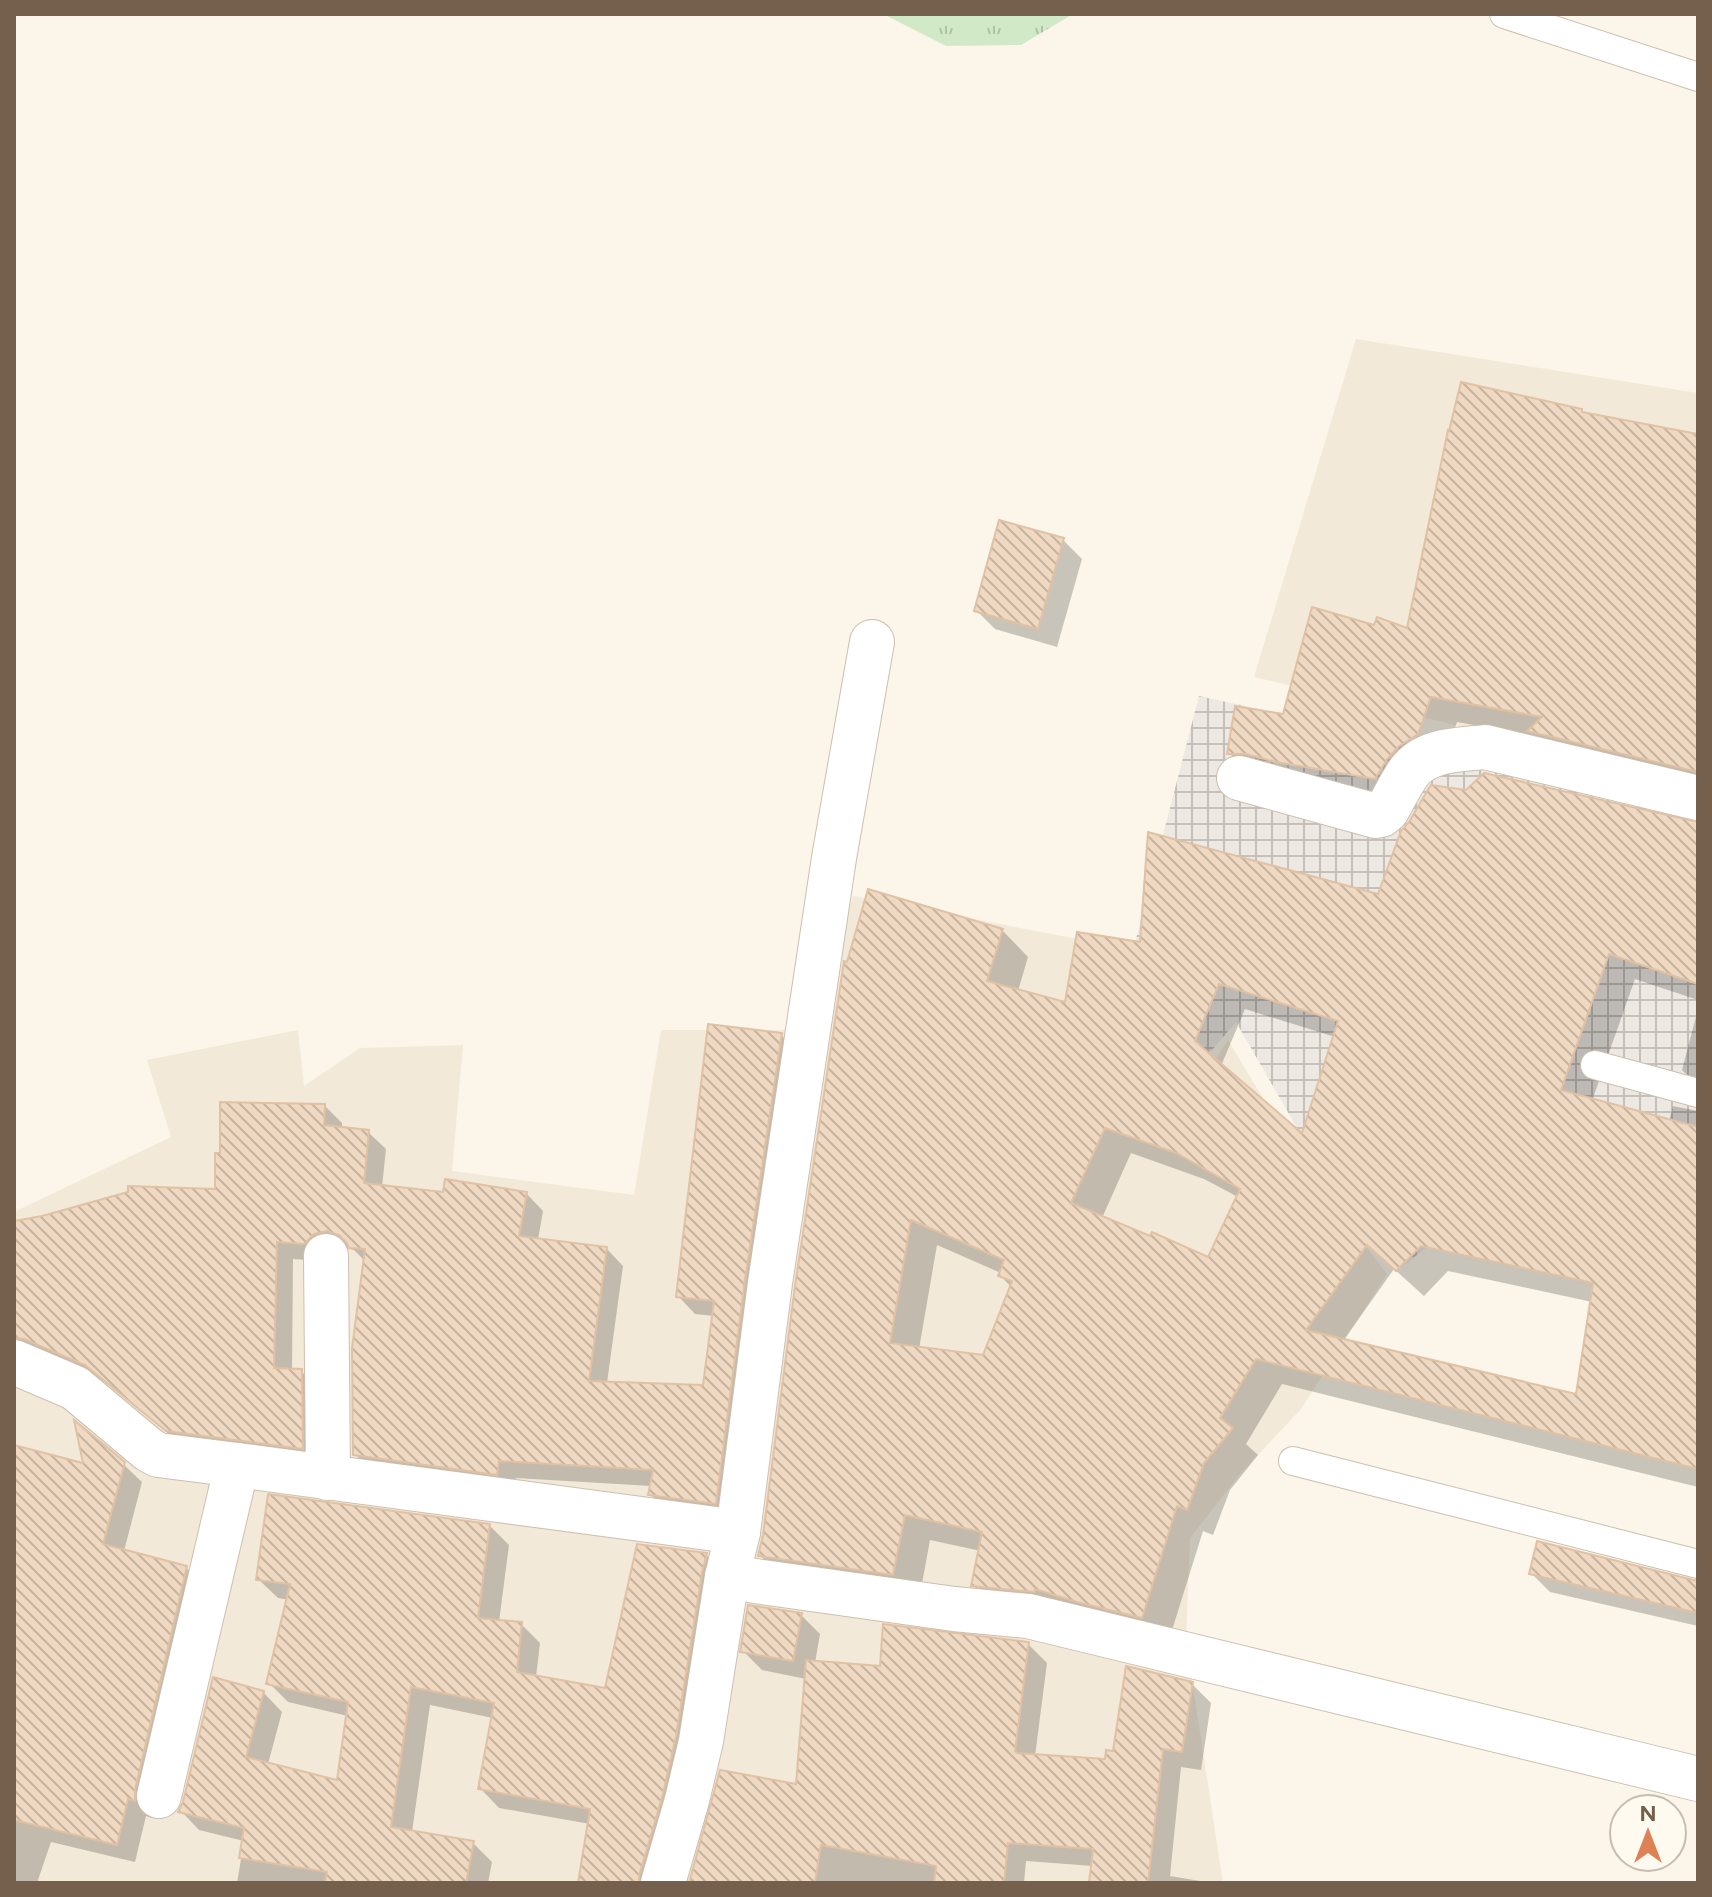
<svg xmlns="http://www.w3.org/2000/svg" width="1712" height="1897" viewBox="0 0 1712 1897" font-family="Figtree,sans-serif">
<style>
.residential{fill:#f3e9d8}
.industrial{fill:url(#industrial-grid)}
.grass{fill:url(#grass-tufts)}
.shadow{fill:#0003;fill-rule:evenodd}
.building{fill:url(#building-back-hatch);stroke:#e1c1a3;stroke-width:2;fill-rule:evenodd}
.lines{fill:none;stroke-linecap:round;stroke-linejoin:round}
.service-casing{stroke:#cdbfaf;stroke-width:30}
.minor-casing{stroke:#cdbfaf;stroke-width:46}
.service{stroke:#fff;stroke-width:28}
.minor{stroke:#fff;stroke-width:44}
</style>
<defs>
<pattern id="industrial-grid" width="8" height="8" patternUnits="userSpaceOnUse" patternTransform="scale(2)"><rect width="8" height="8" fill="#ede8e2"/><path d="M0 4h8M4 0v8" fill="none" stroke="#c5bfb9"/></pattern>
<pattern id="grass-tufts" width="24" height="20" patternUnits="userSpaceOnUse" patternTransform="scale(2)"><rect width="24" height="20" fill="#d2e9c8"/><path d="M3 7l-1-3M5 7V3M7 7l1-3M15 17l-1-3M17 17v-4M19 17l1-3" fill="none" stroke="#afc0a5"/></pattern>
<pattern id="building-back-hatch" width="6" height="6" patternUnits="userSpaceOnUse" patternTransform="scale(2)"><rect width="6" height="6" fill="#efd9c2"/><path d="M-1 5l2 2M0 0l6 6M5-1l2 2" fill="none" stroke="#c6b3a0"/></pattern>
</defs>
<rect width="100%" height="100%" fill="#fbf6e9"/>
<g class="residential">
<path d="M1356,339L1698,393V783L1254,677Z"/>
<path d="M853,896L1130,949L1184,1107L1228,1040L1305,1168L1387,1274L1301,1409L1240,1474L1190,1538L1186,1641L1223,1883H14V1212L171,1137L147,1060L298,1030L304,1086L360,1048L463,1045L452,1171L634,1195L661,1030H814Z"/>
</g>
<path class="industrial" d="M1199,696L1698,806V1305L1427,1247L1402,1267L1319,1166L1236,1022L1184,1083L1107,1051Z"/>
<path class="grass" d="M883,14H1073L1021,45L946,46Z"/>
<g class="shadow">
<path d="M1581,411L1585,415L1698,436V791L1556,757L1535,736L1457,722L1444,761L1402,804L1255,780L1229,753L1284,716L1376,627L1409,631Z"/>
<path d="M1063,540L1082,559L1057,647L995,629L976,610Z"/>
<path d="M1698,824V1000L1635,979L1592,1101L1669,1121L1673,1106L1698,1111V1487L1282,1384L1246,1444L1258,1455L1230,1490L1213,1535L1203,1531L1168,1643L1000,1611L973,1585L981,1551L930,1540L919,1600L786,1582L760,1555L1002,930L1028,957L1018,991L1067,1005L1142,944L1380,896ZM1245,1009L1335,1037L1303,1137L1221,1066ZM1131,1153L1204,1179L1238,1197L1209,1259L1151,1239L1102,1218ZM937,1245L1001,1273L1000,1275L1011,1287L985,1357L919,1349ZM1394,1269L1424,1296L1448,1271L1592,1302L1577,1397L1343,1341Z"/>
<path d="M1698,1009V1086L1682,1070Z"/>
<path d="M781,1035L799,1052L733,1520L667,1512L650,1494L651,1486L516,1478L514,1491L372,1472L355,1454L365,1261L354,1250L345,1248L322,1261L293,1259L292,1371H301L319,1389V1465L186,1448L105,1382L42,1356L14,1359V1223L217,1191L325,1106L342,1123V1129L368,1132L386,1149L382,1187L444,1195L526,1193L543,1211L538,1240L606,1248L623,1266L607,1383L704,1387L714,1316L695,1314L678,1296Z"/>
<path d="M14,1447L85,1466L123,1464L142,1482L124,1551L186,1568L205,1586L152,1810V1818L146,1816L135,1862L51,1842L37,1883H14Z"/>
<path d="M490,1526L509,1545L499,1622L521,1624L540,1643L536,1677L606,1690L706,1555L725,1574L661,1883H580L590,1824L499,1808L480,1788L493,1718L430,1705L412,1832L473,1843L492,1862L488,1883H237L244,1841L199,1830L181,1811L263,1692L282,1712L268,1764L338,1783L348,1716L288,1702L269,1683L289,1600L278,1598L258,1579Z"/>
<path d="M1531,1573L1698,1582V1626L1550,1592Z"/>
<path d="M801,1615L820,1634L815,1663L882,1668L1028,1644L1047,1663L1035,1756L1107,1761L1192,1684L1211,1703L1201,1770L1181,1767L1170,1876L1212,1883H1091L1093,1866L1026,1861L1024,1883H691L798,1787L806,1679L762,1670L743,1651Z"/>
</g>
<g class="building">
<path d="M1461,382L1582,409V412L1698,434V772L1527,731L1542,717L1431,697L1418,734L1398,747L1388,758L1375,779L1276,762L1246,754H1227L1235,706L1283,714L1312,607L1374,625L1377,617L1407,628L1448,430L1449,431Z"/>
<path d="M999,520L1064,538L1038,629L974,611Z"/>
<path d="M1484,773L1698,822V984L1609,954L1561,1090L1698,1127V1469L1256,1359L1220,1418L1233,1428L1204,1463L1187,1510L1177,1506L1142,1618L1077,1602L1035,1589V1592L971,1586L982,1532L905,1515L893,1575L758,1556L763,1535L795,1286L844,961L847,962L868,889L1003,929L987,981L1065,1002L1077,932L1140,942L1148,832L1378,894L1401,831L1409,822L1429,788L1431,785L1466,790ZM1219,984L1338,1021L1302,1133L1195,1041ZM1105,1128L1176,1153L1240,1189L1208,1257L1152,1232L1150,1236L1071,1203ZM911,1220L1004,1260L998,1276L1012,1281L983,1355L890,1343ZM1367,1245L1396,1271L1421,1246L1593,1283L1576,1394L1306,1330Z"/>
<path d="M708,1024L782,1033L745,1280L716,1504L648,1495L653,1470L499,1461L497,1475L353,1455L352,1348L365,1249L349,1248L347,1243L339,1235L327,1231L314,1234L304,1244L277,1242L274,1368L302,1369L303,1449L166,1431L85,1365L24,1339L14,1338V1221L42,1216L128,1192V1186L215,1189V1153H220V1102L325,1104L324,1125L369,1130L364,1183L443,1192L445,1179L527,1192L519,1236L607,1247L589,1381L703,1385L714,1301L676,1297Z"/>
<path d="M74,1420L125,1462L103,1544L187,1566L135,1790V1801L128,1799L117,1845L14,1820V1445L83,1463Z"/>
<path d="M268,1494L490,1524L478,1618L522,1622L517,1672L605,1688L637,1544L707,1553L702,1573L676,1736L663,1794L639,1876V1883H578L590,1809L478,1789L494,1703L411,1687L391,1827L474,1841L466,1883H325L327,1872L239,1858L244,1828L178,1812L183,1802L213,1677L264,1691L246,1757L337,1780L348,1702L266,1684L290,1584L256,1580Z"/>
<path d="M1537,1541L1698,1581V1613L1529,1574Z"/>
<path d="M748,1605L802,1613L793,1661L740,1652Z"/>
<path d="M883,1624L1029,1642L1015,1751L1017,1753L1105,1759L1106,1750L1113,1751L1126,1666L1193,1682L1182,1752L1163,1749L1148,1883H1089L1093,1849L1008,1843L1004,1883H934L936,1866L821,1845L815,1883H689L720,1770L796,1784L806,1660L880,1666Z"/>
</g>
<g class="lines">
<defs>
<g id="service">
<path d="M1504,14L1698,77"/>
<path d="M1595,1065L1698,1093"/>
<path d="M1293,1461L1698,1564"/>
</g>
<g id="minor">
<path d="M1239,778L1376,816L1381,815L1387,810C1394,798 1401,783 1409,772C1426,749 1459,750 1485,747L1698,798"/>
<path d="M326,1256L328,1478"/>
<path d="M14,1362L75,1388L149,1450L158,1455L237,1465L738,1532"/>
<path d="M727,1577L954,1609L1028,1616L1698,1779"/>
<path d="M159,1796L237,1465"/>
<path d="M663,1883L687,1800L701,1741L727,1577L738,1532L770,1283L834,858L872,642"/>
</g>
</defs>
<use href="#service" class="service-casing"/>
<use href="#minor" class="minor-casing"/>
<use href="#service" class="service"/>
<use href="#minor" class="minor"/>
</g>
<rect width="1712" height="1897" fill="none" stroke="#75604e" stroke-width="32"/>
<g transform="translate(1648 1833)"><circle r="38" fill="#fefaef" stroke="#c7bcaf" stroke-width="2"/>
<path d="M0-6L14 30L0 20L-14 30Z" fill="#de8256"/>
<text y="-12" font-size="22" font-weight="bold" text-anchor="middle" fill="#75604e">N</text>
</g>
</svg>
